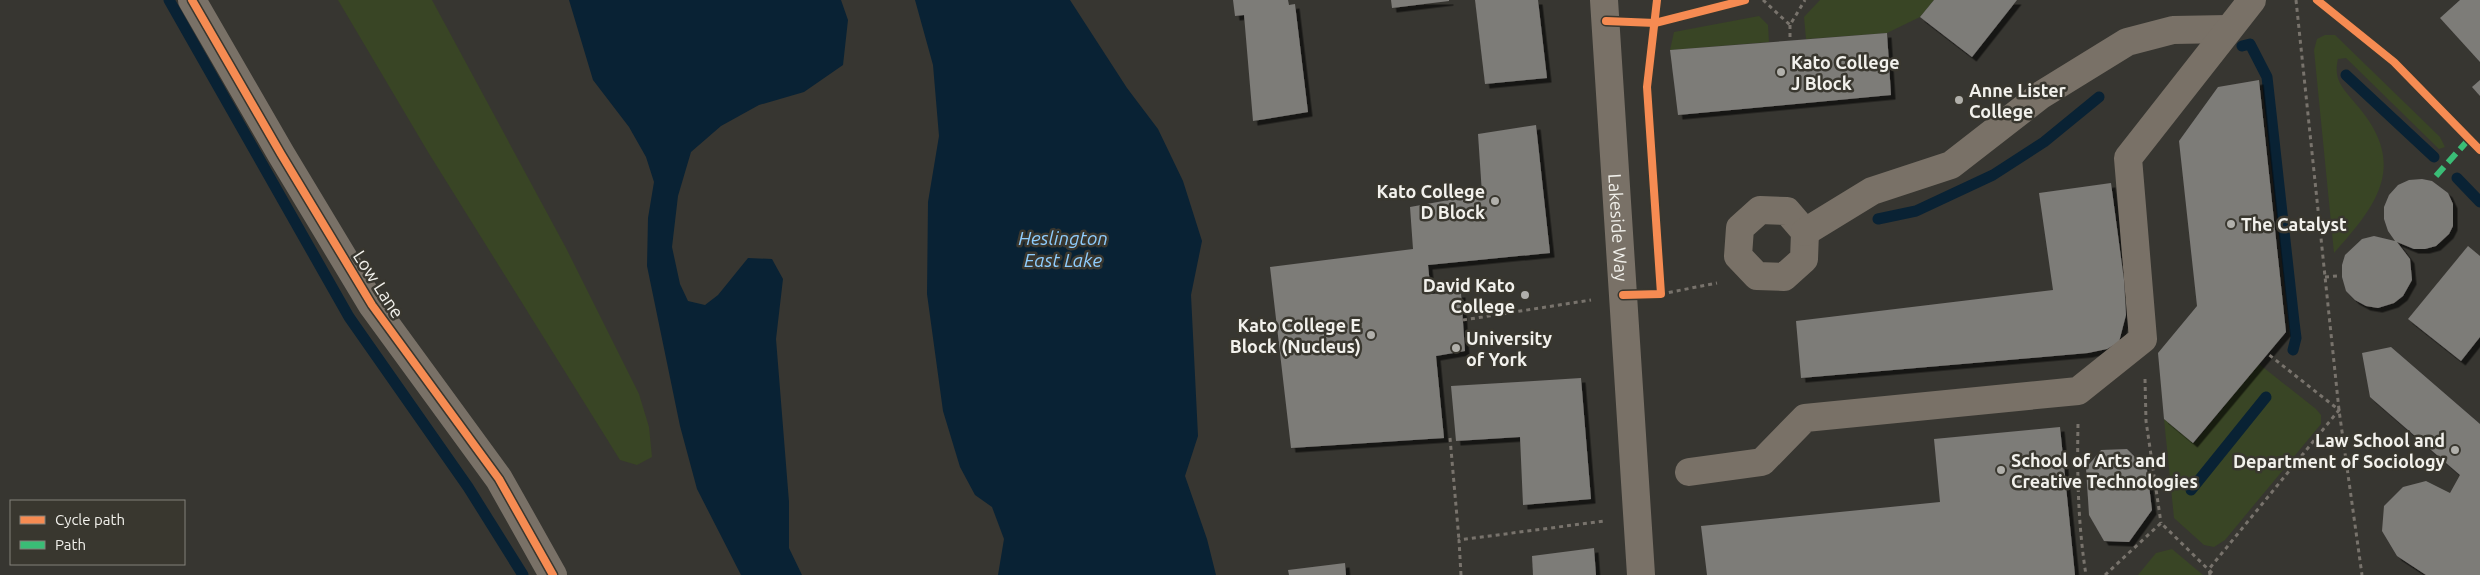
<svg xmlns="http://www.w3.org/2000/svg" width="2480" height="575" viewBox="0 0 2480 575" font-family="Ubuntu,sans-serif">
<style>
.green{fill:#394525}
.water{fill:#092234}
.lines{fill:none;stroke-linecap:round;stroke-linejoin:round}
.stream{stroke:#092234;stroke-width:11}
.building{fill:#7d7b78;filter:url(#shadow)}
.path{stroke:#78736c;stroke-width:3;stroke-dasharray:4 4;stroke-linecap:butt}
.minor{stroke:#797167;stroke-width:28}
.quiet{stroke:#3abd76;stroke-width:6;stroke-dasharray:12 6;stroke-linecap:butt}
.cycleway-casing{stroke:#39372f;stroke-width:11}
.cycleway{stroke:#f68b52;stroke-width:8}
.poi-dot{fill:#b1b0ab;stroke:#39372f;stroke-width:2}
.labels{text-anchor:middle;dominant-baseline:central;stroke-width:5;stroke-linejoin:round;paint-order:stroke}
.poi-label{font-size:18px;font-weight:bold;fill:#f2f1ec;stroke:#39372f;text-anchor:start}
.street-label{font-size:18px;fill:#f2f1ec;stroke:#39372f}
.water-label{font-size:19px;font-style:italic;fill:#8fcdfd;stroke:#39372f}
</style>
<defs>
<filter id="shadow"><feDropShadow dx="4.5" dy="4.5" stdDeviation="0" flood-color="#0009"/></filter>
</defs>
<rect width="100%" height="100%" fill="#373631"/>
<g class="green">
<path d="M338,0H432L566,248L639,394L649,427L652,457L637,465L620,460L428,152Z"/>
<path d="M1820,0H1934L1920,17L1887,33L1806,39L1804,17Z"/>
<path d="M1759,16L1768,25L1769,42L1670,50L1674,32Z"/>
<path d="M2325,35H2335L2440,137L2445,147L2439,149L2346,58L2338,59C2333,80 2343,88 2355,103C2408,163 2380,202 2334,253L2314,50L2317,39Z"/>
<path d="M2259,364L2316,409L2321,415V424L2225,540L2214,547L2204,545L2174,518L2164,419L2194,443Z"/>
<path d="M2172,549L2203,575H2138L2156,553Z"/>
</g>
<g class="water">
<path d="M569,0H841L848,20L843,65L804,92L759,105L721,126L691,152L678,196L672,247L680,284L688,301L705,305L718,295L748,258L772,259L783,279L776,339L789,502V548L802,575H741L697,489L680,426L647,266L648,218L654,182L646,157L629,127L593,80Z"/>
<path d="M915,0H1070L1127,88L1158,129L1183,181L1202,241L1191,295L1198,436L1185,476L1207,539L1216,575H998L1004,539L992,507L975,495L960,467L943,411L927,294L928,202L939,136L933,65Z"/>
</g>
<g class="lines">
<g class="stream">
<path d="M169,0L349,317L468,487L523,575"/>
<path d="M2242,46L2250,44L2267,77L2294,322L2296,338L2293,350"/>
<path d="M2346,75L2434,157"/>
<path d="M2457,178L2480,202"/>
<path d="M1878,219L1916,211L1993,175L2044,142L2099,97"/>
<path d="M2191,490L2266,397"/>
</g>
</g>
<g class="building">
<path d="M1233,0H1288L1289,5L1295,4L1308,112L1253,121L1244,15L1235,16Z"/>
<path d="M1391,0H1449V1L1392,8Z"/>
<path d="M1475,0H1538L1547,78L1485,84Z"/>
<path d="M1934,0H2017L1972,57L1920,17Z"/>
<path d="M2460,0H2480V62L2440,18Z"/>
<path d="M1887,33L1891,95L1678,115L1670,50Z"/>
<path d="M2259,80L2286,332L2193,443L2164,419L2158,353L2197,306L2179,141L2218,87Z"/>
<path d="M2480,80V96L2472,87Z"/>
<path d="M1536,125L1550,253L1428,265L1431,294L1461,293L1465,351L1436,356L1444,438L1291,448L1270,267L1413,249L1410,207L1482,194L1478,134Z"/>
<path d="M2422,179L2432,181L2448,193L2453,204V226L2449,234L2436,246L2425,249H2414L2397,242L2410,259L2412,280L2403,296L2394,303L2378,308L2366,306L2355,300L2346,291L2342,277V265L2345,255L2362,239L2374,236L2395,241L2388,231L2384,219V207L2389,195L2398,185L2409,180Z"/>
<path d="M2111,183L2124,280L2126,315L2119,342L2107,349L2088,353L1801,378L1796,321L2053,290L2039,193Z"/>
<path d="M2468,246L2480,256V337L2461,361L2408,319Z"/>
<path d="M2391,347L2480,424V575H2426L2397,556L2382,531L2384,506L2403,487L2426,481L2450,493L2460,475L2370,397L2362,353Z"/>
<path d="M1581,378L1591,499L1523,505L1520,437L1456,441L1451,386Z"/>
<path d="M2060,427L2075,575H1707L1701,526L1940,502L1934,439Z"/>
<path d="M2127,449L2147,469L2152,510L2129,542L2104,541L2089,515L2086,468L2101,450Z"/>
<path d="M1594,548L1596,575H1533L1532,556Z"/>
<path d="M1345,563L1346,575H1289L1288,570Z"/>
</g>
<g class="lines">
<g class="path">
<path d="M1763,0L1790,25L1805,0"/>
<path d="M2296,0L2339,410L2362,575"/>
<path d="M1790,25V40"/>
<path d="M2325,277L2337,276"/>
<path d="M1661,294L1717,283"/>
<path d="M1463,320L1591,300"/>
<path d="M2145,379L2146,421L2161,523"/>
<path d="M2078,424C2077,474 2078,525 2086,575"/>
<path d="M1450,438L1459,540"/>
<path d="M1461,575L1459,540L1604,521"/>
<path d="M2105,575L2161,523L2214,575"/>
<path d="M2210,575L2209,569L2339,410L2268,354"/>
</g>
<g class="minor">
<path d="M192,0L281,154L372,305L499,479L553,575"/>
<path id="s1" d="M1604,0L1641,575"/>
<path d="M1760,210L1787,211L1805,232L1804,259L1784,277L1757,276L1738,256L1740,228Z"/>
<path d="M1805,232L1872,191L1951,165L2041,95L2127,42L2173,30L2228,29"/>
<path d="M1689,472L1762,462L1805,418L2078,391L2143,339L2128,158L2252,0"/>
</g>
<path class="quiet" d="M2436,176L2469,139"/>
<defs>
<g id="cycleway">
<path d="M192,0L281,154L372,305L499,479L553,575"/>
<path d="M2317,0L2394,62L2480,150"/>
<path d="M1606,21L1655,23L1745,0"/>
<path d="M1623,295L1661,294L1647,87L1657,0"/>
</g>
</defs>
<use href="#cycleway" class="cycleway-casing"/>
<use href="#cycleway" class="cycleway"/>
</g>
<g class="poi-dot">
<circle cx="1781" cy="72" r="5"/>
<circle cx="1959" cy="100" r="5"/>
<circle cx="1495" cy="201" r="5"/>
<circle cx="2231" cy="224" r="5"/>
<circle cx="1525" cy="295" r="5"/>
<circle cx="1371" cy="335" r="5"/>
<circle cx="1456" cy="348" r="5"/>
<circle cx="2455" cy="450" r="5"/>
<circle cx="2001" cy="470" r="5"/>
</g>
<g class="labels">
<g class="poi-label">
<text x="1791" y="62">Kato College<tspan x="1791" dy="21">J Block</tspan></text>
<text x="1969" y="90">Anne Lister<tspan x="1969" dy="21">College</tspan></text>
<text x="1485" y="191" text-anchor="end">Kato College<tspan x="1485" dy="21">D Block</tspan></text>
<text x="2241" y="224">The Catalyst</text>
<text x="1515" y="285" text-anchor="end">David Kato<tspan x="1515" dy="21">College</tspan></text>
<text x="1361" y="325" text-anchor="end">Kato College E<tspan x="1361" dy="21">Block (Nucleus)</tspan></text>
<text x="1466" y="338">University<tspan x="1466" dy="21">of York</tspan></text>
<text x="2445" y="440" text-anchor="end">Law School and<tspan x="2445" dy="21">Department of Sociology</tspan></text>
<text x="2011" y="460">School of Arts and<tspan x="2011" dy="21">Creative Technologies</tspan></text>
</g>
<g class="street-label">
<text stroke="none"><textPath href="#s1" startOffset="228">Lakeside Way</textPath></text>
<text transform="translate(379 284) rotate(57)">Low Lane</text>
</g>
<g class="water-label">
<text x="1063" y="238">Heslington<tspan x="1063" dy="22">East Lake</tspan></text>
</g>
</g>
<rect x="10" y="500" width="175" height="65" fill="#39372f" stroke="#83817b"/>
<rect x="20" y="516" width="25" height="8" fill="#f68b52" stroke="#83817b"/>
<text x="55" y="525" font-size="15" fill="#f2f1ec">Cycle path</text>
<rect x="20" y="541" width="25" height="8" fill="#3abd76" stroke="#83817b"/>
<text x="55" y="550" font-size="15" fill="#f2f1ec">Path</text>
</svg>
